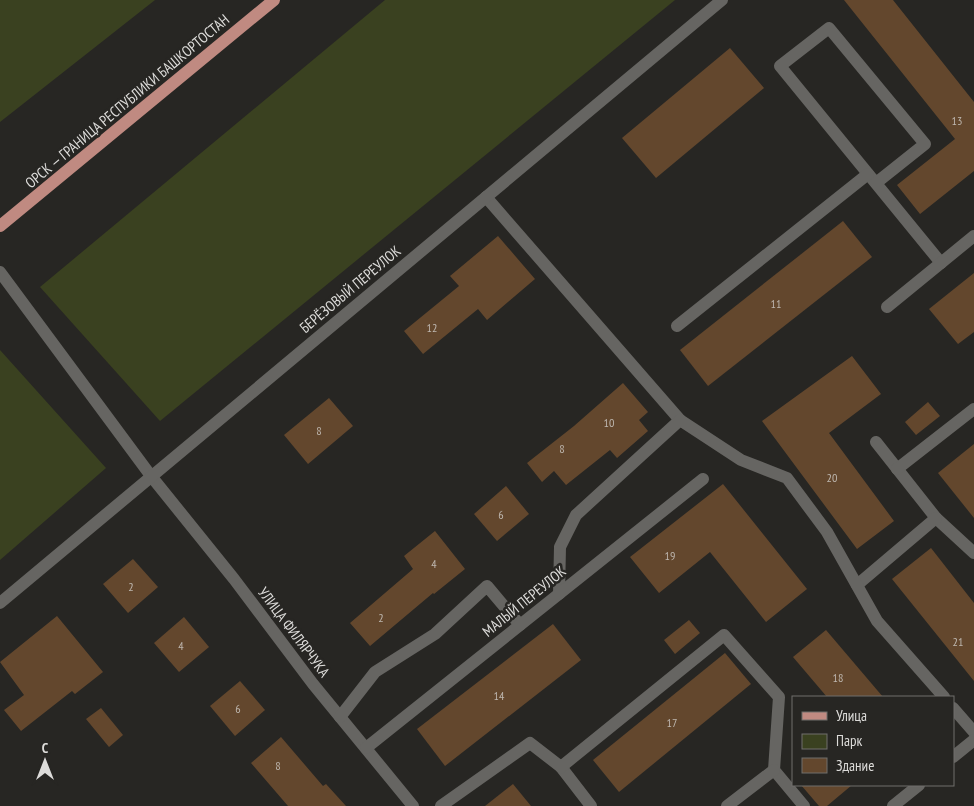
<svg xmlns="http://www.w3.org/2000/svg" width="974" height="806" viewBox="0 0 974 806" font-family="'PT Sans Narrow',sans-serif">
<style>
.green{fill:#3a4120}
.building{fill:#63472d}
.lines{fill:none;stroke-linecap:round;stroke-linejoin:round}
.minor{stroke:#666562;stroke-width:12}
.major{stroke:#c08a81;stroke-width:12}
.labels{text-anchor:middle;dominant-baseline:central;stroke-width:5;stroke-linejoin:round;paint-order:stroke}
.number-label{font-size:12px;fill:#beb7af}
.street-label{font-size:15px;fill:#dddcda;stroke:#272623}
</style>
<rect width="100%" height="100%" fill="#272623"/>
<g class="green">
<path d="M0,0H155L0,122Z"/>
<path d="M385,0H675L160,421L40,287Z"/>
<path d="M0,350L106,468L0,560Z"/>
</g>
<g class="building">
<path d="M844,0H893L974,102V171L920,214L897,185L955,139Z"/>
<path d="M730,48L764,88L656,178L622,138Z"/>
<path d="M843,221L872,257L708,386L680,350Z"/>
<path d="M498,236L535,279L487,320L478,309L423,354L404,331L459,286L450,276Z"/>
<path d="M974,273V332L958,344L929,309Z"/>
<path d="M852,356L881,394L829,433L894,521L857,549L762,421Z"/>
<path d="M623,383L648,412L639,420L648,431L617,458L610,450L566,485L554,471L542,482L527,463L574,426Z"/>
<path d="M329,398L353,426L308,464L284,435Z"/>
<path d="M928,402L940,416L916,435L905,422Z"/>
<path d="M974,444V518L938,473Z"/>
<path d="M723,484L807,589L766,622L710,552L659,593L630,557Z"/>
<path d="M506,486L529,514L497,541L474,514Z"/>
<path d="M435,531L465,569L434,594L433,593L370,646L350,623L413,569L404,556Z"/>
<path d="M931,548L974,603V681L892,579Z"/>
<path d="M133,559L158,587L128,613L103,584Z"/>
<path d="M57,616L103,672L75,694L72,691L21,731L4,710L24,695L0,662Z"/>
<path d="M184,617L209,647L179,672L154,643Z"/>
<path d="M689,620L700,633L675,654L664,640Z"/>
<path d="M553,624L581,660L445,766L417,729Z"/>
<path d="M826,630L883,697H827L793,657Z"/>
<path d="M725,653L751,684L619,792L593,760Z"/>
<path d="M240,681L265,710L235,736L210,706Z"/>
<path d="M101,708L123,735L109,747L86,719Z"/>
<path d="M281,737L323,786L326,784L346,806H288L251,763Z"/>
<path d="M513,784L531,806H485Z"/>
<path d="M801,785H852L827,806H819Z"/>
</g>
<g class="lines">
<g class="minor">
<path d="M876,183L925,144L829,28L780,66L941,263"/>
<path d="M486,197L680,420"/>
<path d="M0,272L151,476L234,579L313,684L413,806"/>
<path d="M887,307L974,236"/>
<path d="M677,326L868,174"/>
<path d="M876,442L936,518L974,553"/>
<path d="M897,469L974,409"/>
<path d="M857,585L936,518"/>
<path d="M559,594L560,547L576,515L680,420L741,460L787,478L827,532L877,621L944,697"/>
<path d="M0,603L722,0"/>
<path d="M953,708L974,732"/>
<path d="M340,717L375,672L435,634L487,586L520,625"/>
<path d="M366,748L703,479"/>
<path d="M953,757L974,740"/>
<path d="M561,767L591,806"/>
<path d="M441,806L530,743L561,767L724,635L779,697L774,770L804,806"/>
<path d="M727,806L774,770"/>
<path d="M893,806L919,785"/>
</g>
<path class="major" d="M0,226L274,0"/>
</g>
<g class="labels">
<g class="number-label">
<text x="957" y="120">13</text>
<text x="776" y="303">11</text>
<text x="432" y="327">12</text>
<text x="609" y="422">10</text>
<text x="319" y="430">8</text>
<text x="562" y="448">8</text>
<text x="832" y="477">20</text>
<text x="501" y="514">6</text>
<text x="670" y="555">19</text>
<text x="434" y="563">4</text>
<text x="131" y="586">2</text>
<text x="381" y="617">2</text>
<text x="958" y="641">21</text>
<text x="181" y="645">4</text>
<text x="838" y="677">18</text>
<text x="499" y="695">14</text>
<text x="238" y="708">6</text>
<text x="672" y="722">17</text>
<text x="278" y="765">8</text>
</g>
<g class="street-label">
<text transform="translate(127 101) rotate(-40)">ОРСК — ГРАНИЦА РЕСПУБЛИКИ БАШКОРТОСТАН</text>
<text transform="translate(350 289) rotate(-40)">БЕРЁЗОВЫЙ ПЕРЕУЛОК</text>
<text transform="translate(524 601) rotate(-39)">МАЛЫЙ ПЕРЕУЛОК</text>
<text transform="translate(294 632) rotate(53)">УЛИЦА ФИЛЯРЧУКА</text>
</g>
</g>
<rect x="792" y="696" width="162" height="90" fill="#272623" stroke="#706f6c"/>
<rect x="802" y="712" width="25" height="8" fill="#c08a81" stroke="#706f6c"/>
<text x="836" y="721" font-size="15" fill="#dddcda">Улица</text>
<rect x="802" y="734" width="25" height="15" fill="#3a4120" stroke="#706f6c"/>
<text x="836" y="746" font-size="15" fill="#dddcda">Парк</text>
<rect x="802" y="758" width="25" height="15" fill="#63472d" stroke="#706f6c"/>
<text x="836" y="771" font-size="15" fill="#dddcda">Здание</text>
<g transform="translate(45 761)" stroke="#272623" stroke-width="4" paint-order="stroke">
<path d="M0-4L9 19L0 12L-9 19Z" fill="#dddcda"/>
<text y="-8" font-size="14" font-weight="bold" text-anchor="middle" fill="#dddcda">С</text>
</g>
</svg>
